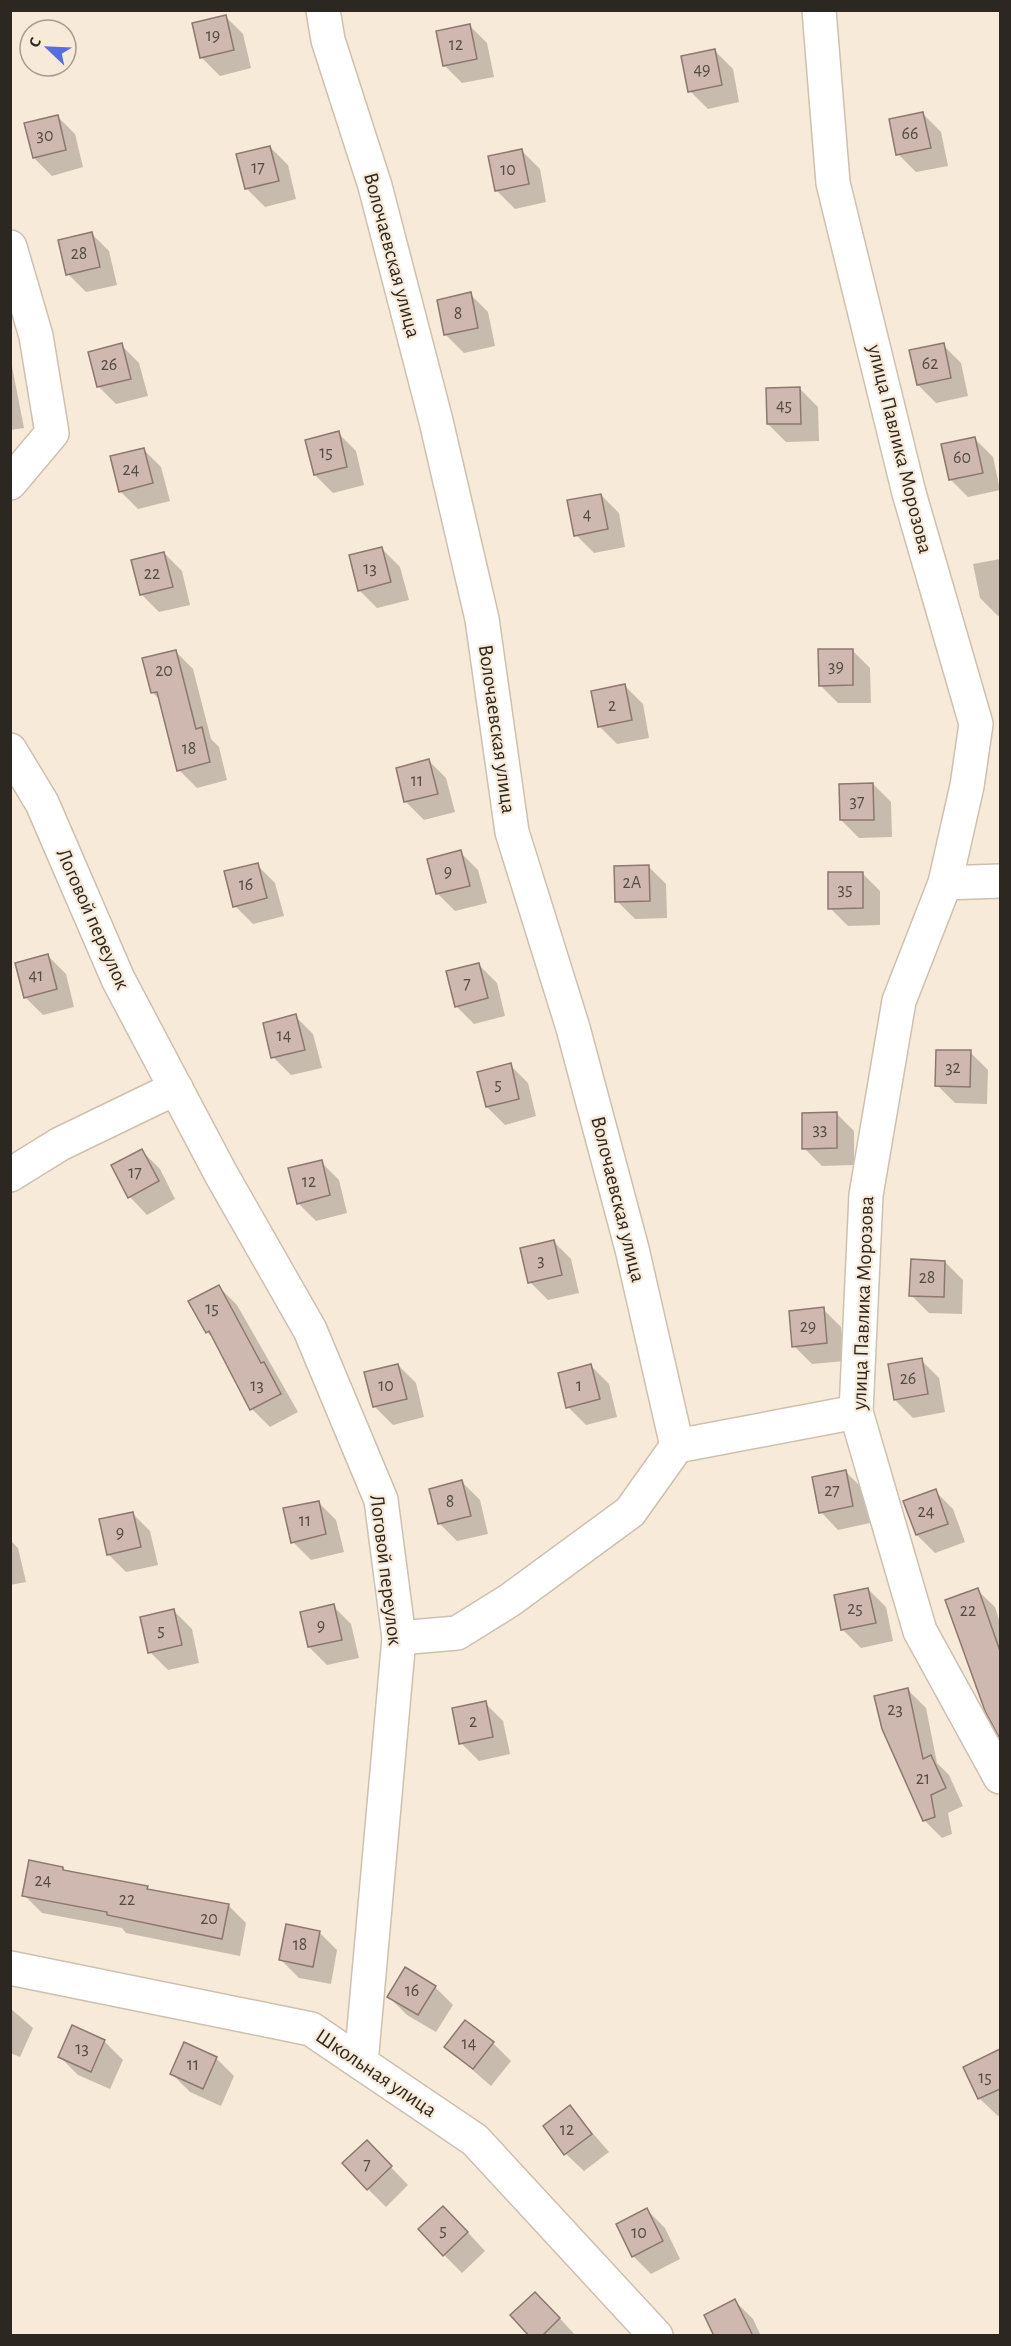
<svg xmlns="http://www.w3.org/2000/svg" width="1011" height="2346" viewBox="0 0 1011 2346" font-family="'Alegreya Sans',sans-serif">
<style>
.shadow{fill:#0003}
.building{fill:#ceb8b0;stroke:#8d7871;stroke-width:1.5}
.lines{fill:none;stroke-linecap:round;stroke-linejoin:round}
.minor-casing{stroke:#cec0af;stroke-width:36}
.minor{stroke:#fff;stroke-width:33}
.labels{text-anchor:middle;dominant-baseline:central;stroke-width:4.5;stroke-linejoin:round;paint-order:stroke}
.number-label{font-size:18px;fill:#544b44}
.street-label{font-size:21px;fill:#2c2720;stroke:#f8ead8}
</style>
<rect width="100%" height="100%" fill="#f8ead8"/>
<g class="shadow">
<path d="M225,16L243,34L251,68L220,76L202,58Z"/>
<path d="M469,25L487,43L494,77L462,83L444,65Z"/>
<path d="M715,51L733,69L739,102L708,109L690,91Z"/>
<path d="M923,114L941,132L948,166L916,172L898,154Z"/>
<path d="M57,116L75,134L83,167L52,176L34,158Z"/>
<path d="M270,147L288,165L296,199L265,207L247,189L238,155Z"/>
<path d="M522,151L540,169L546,202L515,209L497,191Z"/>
<path d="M91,233L109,251L117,285L86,292L68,274Z"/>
<path d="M470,294L488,312L495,346L464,353L446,335Z"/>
<path d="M121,345L139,363L148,396L116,404L98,386Z"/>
<path d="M943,345L961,363L968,396L936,403L918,385Z"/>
<path d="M10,356L24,428L10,430Z"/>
<path d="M800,389L818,407L819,441L786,442L768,424Z"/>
<path d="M338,433L356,451L364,485L333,493L315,475Z"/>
<path d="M975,439L993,457L1000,490L968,497L950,479Z"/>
<path d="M143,449L161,467L170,501L138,509L120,491Z"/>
<path d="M601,495L619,513L625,547L594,553L576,535Z"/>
<path d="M382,549L400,567L409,600L377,608L359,590Z"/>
<path d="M164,553L182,571L190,605L159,612L141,594Z"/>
<path d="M1000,559V615L998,616L980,598L973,564Z"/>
<path d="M852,650L870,668L871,703H838L820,685Z"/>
<path d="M175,651L193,669L211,739L219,747L227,780L197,788L179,770L161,701L153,693Z"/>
<path d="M625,686L643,704L649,738L617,744L599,726Z"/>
<path d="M428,760L446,778L455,812L424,820L406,802L398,769Z"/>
<path d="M873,784L891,802L892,837L859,838L841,820Z"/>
<path d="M460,852L478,870L487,903L455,911L437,893Z"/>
<path d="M257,865L275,883L284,916L253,924L235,906Z"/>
<path d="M648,866L666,884L667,918L635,919L617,901Z"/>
<path d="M862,873L880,891V925L848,926L830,908Z"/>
<path d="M48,956L66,974L74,1007L43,1015L25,997Z"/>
<path d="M479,965L497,983L505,1016L474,1024L456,1006Z"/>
<path d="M295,1016L313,1034L322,1068L291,1075L273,1057Z"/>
<path d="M970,1052L988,1070L987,1104L955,1103L937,1085Z"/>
<path d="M510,1065L528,1083L536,1116L505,1125L487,1107Z"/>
<path d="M836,1113L854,1131V1165L822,1166L804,1148Z"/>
<path d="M142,1151L160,1169L175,1199L147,1215L130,1197Z"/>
<path d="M321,1162L339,1180L347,1213L316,1221L298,1203Z"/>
<path d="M553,1241L571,1259L579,1293L548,1300L530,1282Z"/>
<path d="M945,1262L963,1280L962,1314L929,1313L911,1295Z"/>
<path d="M219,1287L237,1305L298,1412L270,1427L252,1409L217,1342L207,1332Z"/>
<path d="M823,1309L841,1327L845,1361L812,1364L794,1346Z"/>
<path d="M921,1360L939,1378L945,1412L913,1418L895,1400Z"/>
<path d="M398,1365L416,1383L424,1417L393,1425L375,1407L366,1373Z"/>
<path d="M591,1366L609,1384L617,1417L586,1425L568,1407Z"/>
<path d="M845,1471L863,1489L870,1523L838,1530L821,1512Z"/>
<path d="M462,1482L480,1500L488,1534L457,1541L439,1523Z"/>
<path d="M935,1491L953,1509L965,1542L935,1553L917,1535Z"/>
<path d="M318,1502L336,1520L344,1552L311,1560L293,1542Z"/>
<path d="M132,1513L150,1531L158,1565L126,1572L108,1554Z"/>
<path d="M10,1540L18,1548L26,1582L10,1585Z"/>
<path d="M868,1589L886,1607L893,1641L861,1648L843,1630Z"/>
<path d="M977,1590L995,1607L1000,1623V1727L990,1717L975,1686L978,1685Z"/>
<path d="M333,1606L351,1624L359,1658L327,1665L309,1647Z"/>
<path d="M174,1611L192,1629L199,1663L168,1670L150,1652Z"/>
<path d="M908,1690L926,1708L937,1763L949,1775L963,1806L948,1813L952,1834L942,1838L924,1820Z"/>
<path d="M485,1703L503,1721L510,1754L479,1761L461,1743Z"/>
<path d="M63,1868L67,1872L228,1905L246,1923L240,1956L126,1933L122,1928L42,1913L24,1895Z"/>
<path d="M319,1932L337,1950L331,1984L299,1978L281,1960Z"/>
<path d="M435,1987L453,2005L436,2032L407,2015L389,1997Z"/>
<path d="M10,2008L33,2028L20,2057L10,2053Z"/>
<path d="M73,2027L105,2042L123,2060L110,2089L78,2075L60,2057Z"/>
<path d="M493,2043L511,2061L491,2086L446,2047Z"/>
<path d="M995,2054L1000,2060V2115L998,2116L980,2099L965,2067Z"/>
<path d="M216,2058L234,2076L221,2106L190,2092L172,2074Z"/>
<path d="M570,2107L609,2152L584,2171L566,2154Z"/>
<path d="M384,2160L408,2185L386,2207L368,2189Z"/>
<path d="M647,2210L665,2228L680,2259L651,2274L633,2256Z"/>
<path d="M461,2225L485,2251L462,2273L444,2255Z"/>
<path d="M735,2301L753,2319L761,2336H716Z"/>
<path d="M553,2311L576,2336H531Z"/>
</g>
<g class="building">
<path d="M226,15L234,50L200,58L192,23Z"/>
<path d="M470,24L477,59L443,66L436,31Z"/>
<path d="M715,49L722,85L688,92L681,56Z"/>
<path d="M923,112L931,148L896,155L889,119Z"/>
<path d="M58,115L66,150L33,158L24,123Z"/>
<path d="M270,146L279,181L245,189L236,154Z"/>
<path d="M522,149L529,184L495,191L488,156Z"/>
<path d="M92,232L100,267L66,275L58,240Z"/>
<path d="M471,292L478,328L444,335L437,300Z"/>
<path d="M122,343L131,379L97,387L88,352Z"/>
<path d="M944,343L951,378L917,385L909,350Z"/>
<path d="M800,387L801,424H767L766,388Z"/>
<path d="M339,431L347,467L314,475L305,440Z"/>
<path d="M975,437L983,473L949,480L941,444Z"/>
<path d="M144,448L153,483L119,492L110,456Z"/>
<path d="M601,494L608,529L574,536L567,500Z"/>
<path d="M382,547L391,582L358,591L349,555Z"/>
<path d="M164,552L173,587L140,595L131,560Z"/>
<path d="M818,649H853V685L819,686Z"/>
<path d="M176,650L196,729L202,727L210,762L177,771L157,692L151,693L142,658Z"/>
<path d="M625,684L632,720L598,727L591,691Z"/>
<path d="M429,759L438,794L404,802L396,768Z"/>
<path d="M873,783L874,820H840L839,784Z"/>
<path d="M461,850L470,886L436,894L427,859Z"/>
<path d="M258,863L267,898L233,907L224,871Z"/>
<path d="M649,865L650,901L615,902L614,866Z"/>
<path d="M828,872H863V908L828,909Z"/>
<path d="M48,954L57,989L24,998L15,963Z"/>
<path d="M479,963L488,998L455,1007L446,971Z"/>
<path d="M296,1014L305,1050L271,1058L263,1023Z"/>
<path d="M936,1050H971L970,1087L935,1086Z"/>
<path d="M511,1063L519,1099L486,1107L477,1072Z"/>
<path d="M837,1112V1148L802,1149V1113Z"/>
<path d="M142,1149L159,1181L128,1198L111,1165Z"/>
<path d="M322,1160L330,1195L297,1204L288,1168Z"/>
<path d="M554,1240L562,1275L528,1283L520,1248Z"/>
<path d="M911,1259L945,1261L944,1297L909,1296Z"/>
<path d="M219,1285L261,1363L264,1362L281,1394L250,1410L209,1331L206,1333L188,1301Z"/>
<path d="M824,1307L827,1343L792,1347L789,1311Z"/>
<path d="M922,1358L928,1394L894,1400L888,1364Z"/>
<path d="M398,1364L407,1399L373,1407L364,1372Z"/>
<path d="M591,1364L600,1399L566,1408L558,1373Z"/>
<path d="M846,1470L853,1506L819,1513L812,1477Z"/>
<path d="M462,1480L471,1516L438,1524L429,1489Z"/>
<path d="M936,1489L948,1524L916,1535L903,1501Z"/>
<path d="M319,1501L326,1534L291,1543L283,1508Z"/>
<path d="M133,1512L141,1547L107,1555L99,1519Z"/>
<path d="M868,1588L876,1623L841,1630L834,1595Z"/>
<path d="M978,1588L1000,1651V1739L985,1711L945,1600Z"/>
<path d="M334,1604L342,1640L308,1647L300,1612Z"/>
<path d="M174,1609L182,1645L148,1653L140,1617Z"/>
<path d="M908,1688L923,1759L931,1755L946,1788L931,1795L935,1817L923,1821L882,1729L874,1696Z"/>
<path d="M486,1701L493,1737L459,1744L452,1708Z"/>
<path d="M29,1860L63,1867V1870L148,1886L147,1889L229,1904L222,1939L107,1915V1912L22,1896Z"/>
<path d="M286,1924L320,1931L313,1967L279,1960Z"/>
<path d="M405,1967L436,1986L418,2015L387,1997Z"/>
<path d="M465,2020L494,2042L473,2069L444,2047Z"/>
<path d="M72,2025L105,2040L91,2072L58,2057Z"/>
<path d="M184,2042L217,2057L203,2089L170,2074Z"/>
<path d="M1000,2049V2089L978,2099L963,2067Z"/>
<path d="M570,2105L592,2134L564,2155L543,2126Z"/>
<path d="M367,2140L392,2166L367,2190L342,2163Z"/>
<path d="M443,2206L468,2232L443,2256L418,2229Z"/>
<path d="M647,2208L663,2241L632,2257L616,2224Z"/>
<path d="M535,2292L560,2318L542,2336H529L510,2315Z"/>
<path d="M735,2299L753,2336H714L704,2315Z"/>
</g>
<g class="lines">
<defs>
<g id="minor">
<path d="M323,10L328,40L375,186L436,421L482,619L512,832L573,1028L632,1249L677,1446"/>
<path d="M819,10L833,183L909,493L976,724L967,786L945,883L899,1001L866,1195L856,1412L920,1631L1000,1777"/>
<path d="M10,247L36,336L52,433L10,483"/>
<path d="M10,750L42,803L118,979L221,1174L310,1330L381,1500L399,1638L361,2063"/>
<path d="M945,883L1000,881"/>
<path d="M10,1175L60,1144L176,1088"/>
<path d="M399,1638L457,1633L510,1600L630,1512L677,1446L856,1412"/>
<path d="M10,1968L311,2029L475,2140L656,2336"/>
</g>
</defs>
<use href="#minor" class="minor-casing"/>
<use href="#minor" class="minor"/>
</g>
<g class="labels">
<g class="number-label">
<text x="213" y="36">19</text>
<text x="456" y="45">12</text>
<text x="702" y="70">49</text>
<text x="910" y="134">66</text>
<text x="45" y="136">30</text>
<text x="258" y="168">17</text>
<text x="508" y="170">10</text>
<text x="79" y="254">28</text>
<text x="458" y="314">8</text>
<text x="930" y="364">62</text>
<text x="109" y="365">26</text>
<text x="784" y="406">45</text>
<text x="326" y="453">15</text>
<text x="962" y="458">60</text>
<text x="131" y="470">24</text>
<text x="587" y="515">4</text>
<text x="370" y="569">13</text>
<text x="152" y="574">22</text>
<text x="836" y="667">39</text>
<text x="164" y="671">20</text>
<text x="612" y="706">2</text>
<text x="189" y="749">18</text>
<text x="417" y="781">11</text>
<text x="857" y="802">37</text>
<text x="448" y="872">9</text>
<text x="632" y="883">2А</text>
<text x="246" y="885">16</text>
<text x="845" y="890">35</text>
<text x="36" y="976">41</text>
<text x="467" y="984">7</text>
<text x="284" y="1036">14</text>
<text x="953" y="1068">32</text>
<text x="498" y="1085">5</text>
<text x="820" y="1130">33</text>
<text x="135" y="1173">17</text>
<text x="309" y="1182">12</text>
<text x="541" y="1261">3</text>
<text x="927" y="1278">28</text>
<text x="212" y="1309">15</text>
<text x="808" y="1327">29</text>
<text x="908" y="1379">26</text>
<text x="257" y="1386">13</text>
<text x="386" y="1386">10</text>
<text x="579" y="1386">1</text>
<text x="832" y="1491">27</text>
<text x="450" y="1502">8</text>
<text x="926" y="1512">24</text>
<text x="305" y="1521">11</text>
<text x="120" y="1533">9</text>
<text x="855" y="1609">25</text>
<text x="968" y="1611">22</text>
<text x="321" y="1626">9</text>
<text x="161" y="1631">5</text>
<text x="895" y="1710">23</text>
<text x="473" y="1722">2</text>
<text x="923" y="1779">21</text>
<text x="43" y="1881">24</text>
<text x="127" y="1900">22</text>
<text x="209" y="1919">20</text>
<text x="300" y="1945">18</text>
<text x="412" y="1991">16</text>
<text x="469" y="2044">14</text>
<text x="82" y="2049">13</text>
<text x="193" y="2065">11</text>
<text x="985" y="2078">15</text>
<text x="567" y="2130">12</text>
<text x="367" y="2165">7</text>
<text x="443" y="2231">5</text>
<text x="639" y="2233">10</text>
</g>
<g class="street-label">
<text transform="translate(392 255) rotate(75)">Волочаевская улица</text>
<text transform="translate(900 449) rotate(76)">улица Павлика Морозова</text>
<text transform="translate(497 729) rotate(82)">Волочаевская улица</text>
<text transform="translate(93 919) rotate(66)">Логовой переулок</text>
<text transform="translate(618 1199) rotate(76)">Волочаевская улица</text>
<text transform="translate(863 1303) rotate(-88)">улица Павлика Морозова</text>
<text transform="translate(386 1570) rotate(83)">Логовой переулок</text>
<text transform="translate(376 2073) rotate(34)">Школьная улица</text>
</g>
</g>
<rect width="1011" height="2346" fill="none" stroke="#2c2720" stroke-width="24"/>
<g transform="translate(48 48) rotate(293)"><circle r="28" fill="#f8ead8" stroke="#a69c8e" stroke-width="1.5"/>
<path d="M0-4.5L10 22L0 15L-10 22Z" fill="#566de3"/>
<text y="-9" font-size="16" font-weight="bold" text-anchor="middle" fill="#2c2720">С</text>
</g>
</svg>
